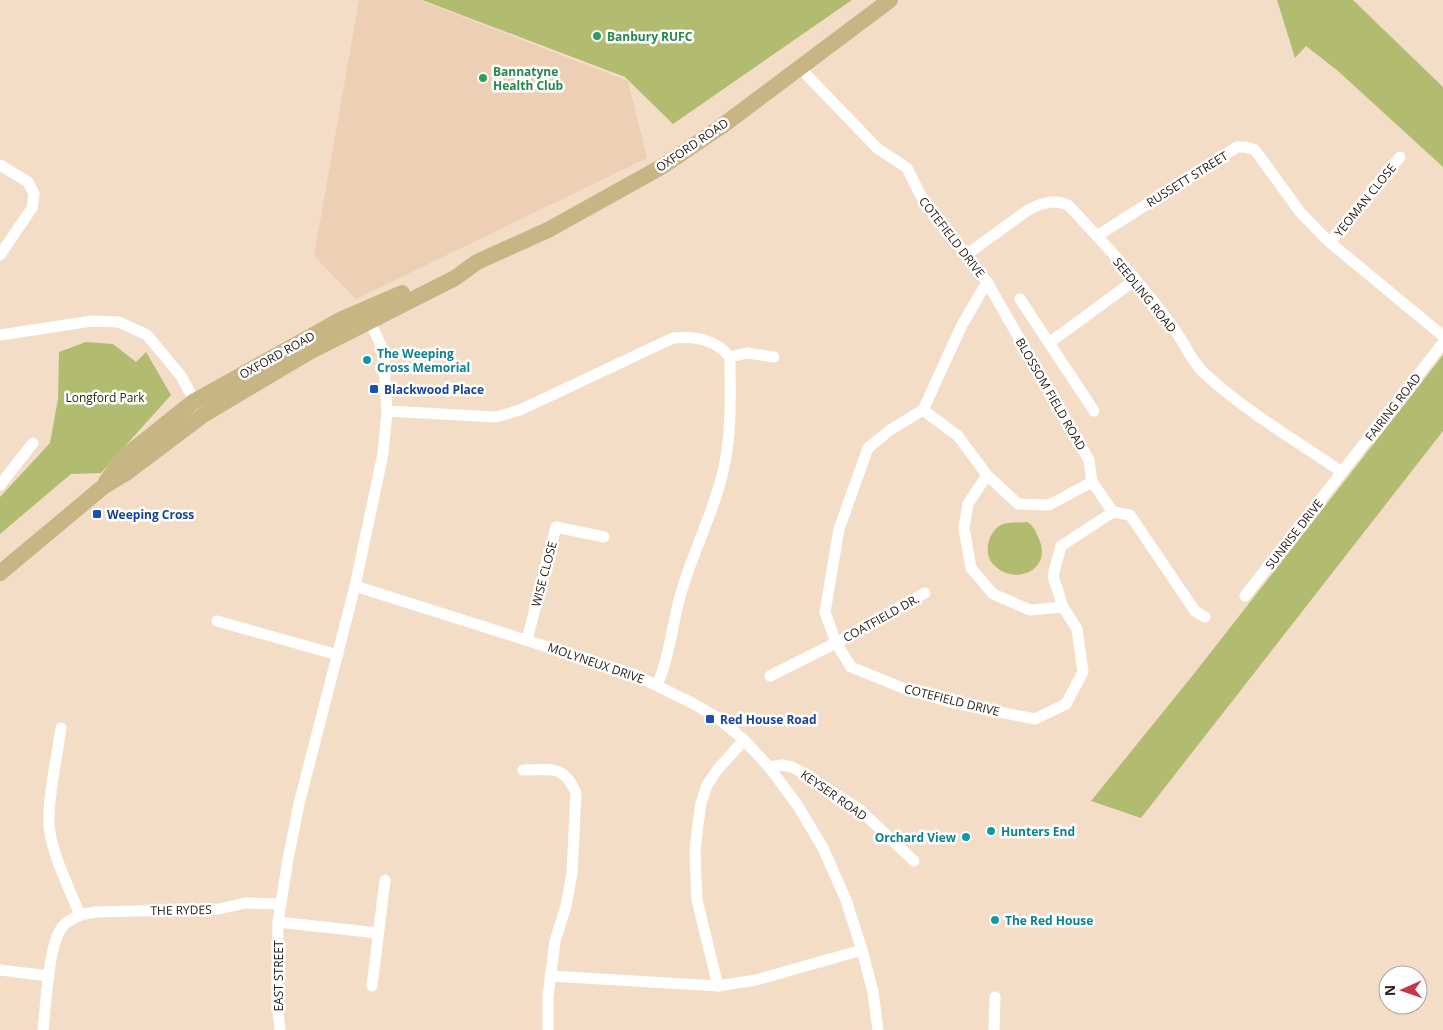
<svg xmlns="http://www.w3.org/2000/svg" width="1443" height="1030" viewBox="0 0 1443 1030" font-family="'Open Sans',sans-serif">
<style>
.built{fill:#eccfb5}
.green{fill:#b1bc71}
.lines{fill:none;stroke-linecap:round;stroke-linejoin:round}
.street{stroke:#fff;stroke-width:11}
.primary{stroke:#c7b583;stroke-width:16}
.leisure-dot{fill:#2e9e5b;stroke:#fff;stroke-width:2}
.culture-dot{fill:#0f9aa8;stroke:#fff;stroke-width:2}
.transit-dot{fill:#1a4fb4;stroke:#fff;stroke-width:2}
.labels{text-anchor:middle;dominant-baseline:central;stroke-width:5;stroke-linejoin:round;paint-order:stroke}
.leisure-label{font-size:12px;font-weight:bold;fill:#27864d;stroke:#fff;text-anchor:start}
.street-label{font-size:12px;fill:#241b14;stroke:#fff}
.culture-label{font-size:12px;font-weight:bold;fill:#0d838f;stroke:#fff;text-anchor:start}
.transit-label{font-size:12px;font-weight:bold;fill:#164399;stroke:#fff;text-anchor:start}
.park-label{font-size:12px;fill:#292d09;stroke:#fff}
</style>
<rect width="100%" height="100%" fill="#f4ddc7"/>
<path class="built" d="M359,0H419L628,81L647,158L356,299L314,256Z"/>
<g class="green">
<path d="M422,0H852L673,124L625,77Z"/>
<path d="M1277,0H1353L1443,87V167L1338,71L1306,46L1295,58Z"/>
<path d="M86,342L113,344L136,362L146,352L171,395L101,473L71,474L0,534V497L50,443L58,399L59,352Z"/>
<path d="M1443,355V431L1141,818L1091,801L1193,675Z"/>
<path d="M1027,522C1034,526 1035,530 1038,537C1055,570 1013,588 992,563C983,552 989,529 1003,524C1010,522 1020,523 1027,522Z"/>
</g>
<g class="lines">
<g class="street">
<path d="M799,67L877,148L907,168L921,196L987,282L962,325L923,410L890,430L868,448L839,529L825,612L836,643L851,667L903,688L954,703L1035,719L1066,704L1083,672L1077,629L1063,607"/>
<path d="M0,165L28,182L34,194L32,208L0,255"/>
<path d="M1097,236L1237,147H1246L1255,150L1300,212L1327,240L1443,336"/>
<path d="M1330,242L1400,157"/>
<path d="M966,255L1028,210C1042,203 1053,199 1068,205C1105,244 1143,285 1174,329C1185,343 1190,360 1204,373C1245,411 1295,440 1342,472"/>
<path d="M987,282L1089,460L1092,482L1113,512L1130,515L1195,611L1205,617"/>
<path d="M1020,299L1094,411"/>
<path d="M0,335L92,321L119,322L147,335L181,376L198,407"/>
<path d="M1049,343L1135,280"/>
<path d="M730,357L747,353L774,357"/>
<path d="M923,410L958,436L987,475"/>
<path d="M387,411L496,417L520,410L673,338C695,336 715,339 730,357C730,394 732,431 724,467C715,510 693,551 681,593C672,624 670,656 657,685"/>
<path d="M1092,482L1049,505L1018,504L987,475L968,504L964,528L971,568L993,594L1030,610L1063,607L1053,576L1061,546L1113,512"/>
<path d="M0,485L33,443"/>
<path d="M355,586L633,674L694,704L718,718L744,740L769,767L798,806L823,848L846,900L862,950L873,992L878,1030"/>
<path d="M1245,596L1443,343"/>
<path d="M217,621L338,655"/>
<path d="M527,640L556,527L604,537"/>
<path d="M770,676L836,643L925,593"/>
<path d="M61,728C57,758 48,795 49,824C50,850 70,890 80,915"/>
<path d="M744,740L718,769L707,785L701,803L697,832L695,853L697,900L718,986L756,980L862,950"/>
<path d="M769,767L782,765L792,767L810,777L859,809L914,861"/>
<path d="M523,770C551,770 564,764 576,793L572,873L566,906L555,941L548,996V1030"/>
<path d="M278,922L378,933"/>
<path d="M0,970L49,976"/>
<path d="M550,976L718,986"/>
<path d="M372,986L385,880"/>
<path d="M43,1030C46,1006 48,943 63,926C71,917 83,914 95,912L219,909L245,903L281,904"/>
<path d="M280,1030L277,1002L278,922L288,859L299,804L355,586L383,454L387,411L383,350L367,315"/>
<path d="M994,1030L995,997"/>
</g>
<g class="primary">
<path d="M106,482L123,458L193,402L342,319L402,293"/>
<path d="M0,573L103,487L126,473L203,415L309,352L455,278L477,262L548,230L663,166L722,126L890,0"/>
</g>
</g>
<g class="leisure-dot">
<circle cx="597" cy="36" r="5"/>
<circle cx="483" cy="78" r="5"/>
</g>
<g class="culture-dot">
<circle cx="367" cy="360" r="5"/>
<circle cx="991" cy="831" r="5"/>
<circle cx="966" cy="837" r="5"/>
<circle cx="995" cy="920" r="5"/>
</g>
<g class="transit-dot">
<rect x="369" y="384" width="10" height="10" rx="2.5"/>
<rect x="92" y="509" width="10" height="10" rx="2.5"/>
<rect x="705" y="714" width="10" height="10" rx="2.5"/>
</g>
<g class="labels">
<g class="leisure-label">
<text x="607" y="36">Banbury RUFC</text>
<text x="493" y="71">Bannatyne<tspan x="493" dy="14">Health Club</tspan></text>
</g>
<g class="street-label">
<text transform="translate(692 145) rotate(-34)">OXFORD ROAD</text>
<text transform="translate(1187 179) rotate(-32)">RUSSETT STREET</text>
<text transform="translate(1365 200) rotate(-51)">YEOMAN CLOSE</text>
<text transform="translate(952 237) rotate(52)">COTEFIELD DRIVE</text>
<text transform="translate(1145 295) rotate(51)">SEEDLING ROAD</text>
<text transform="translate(277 355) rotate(-29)">OXFORD ROAD</text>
<text transform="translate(1051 394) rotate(60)">BLOSSOM FIELD ROAD</text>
<text transform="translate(1393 407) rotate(-52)">FAIRING ROAD</text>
<text transform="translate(1294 534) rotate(-52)">SUNRISE DRIVE</text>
<text transform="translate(544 574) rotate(-75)">WISE CLOSE</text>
<text transform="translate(881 618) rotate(-29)">COATFIELD DR.</text>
<text transform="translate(596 663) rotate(19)">MOLYNEUX DRIVE</text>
<text transform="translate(952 700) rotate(14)">COTEFIELD DRIVE</text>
<text transform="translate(834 795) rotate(35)">KEYSER ROAD</text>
<text transform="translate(181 910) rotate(-1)">THE RYDES</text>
<text transform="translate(278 976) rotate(-90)">EAST STREET</text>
</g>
<g class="culture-label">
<text x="377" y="353">The Weeping<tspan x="377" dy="14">Cross Memorial</tspan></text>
<text x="1001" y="831">Hunters End</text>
<text x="956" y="837" text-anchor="end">Orchard View</text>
<text x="1005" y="920">The Red House</text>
</g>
<g class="transit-label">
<text x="384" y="389">Blackwood Place</text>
<text x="107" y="514">Weeping Cross</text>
<text x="720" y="719">Red House Road</text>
</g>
<g class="park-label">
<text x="105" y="397">Longford Park</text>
</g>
</g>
<g transform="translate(1403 990) rotate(268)"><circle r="24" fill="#ffffff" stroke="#a7a4a1"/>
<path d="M0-4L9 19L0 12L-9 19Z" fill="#c63647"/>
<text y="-8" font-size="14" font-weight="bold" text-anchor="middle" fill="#241b14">N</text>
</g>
</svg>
